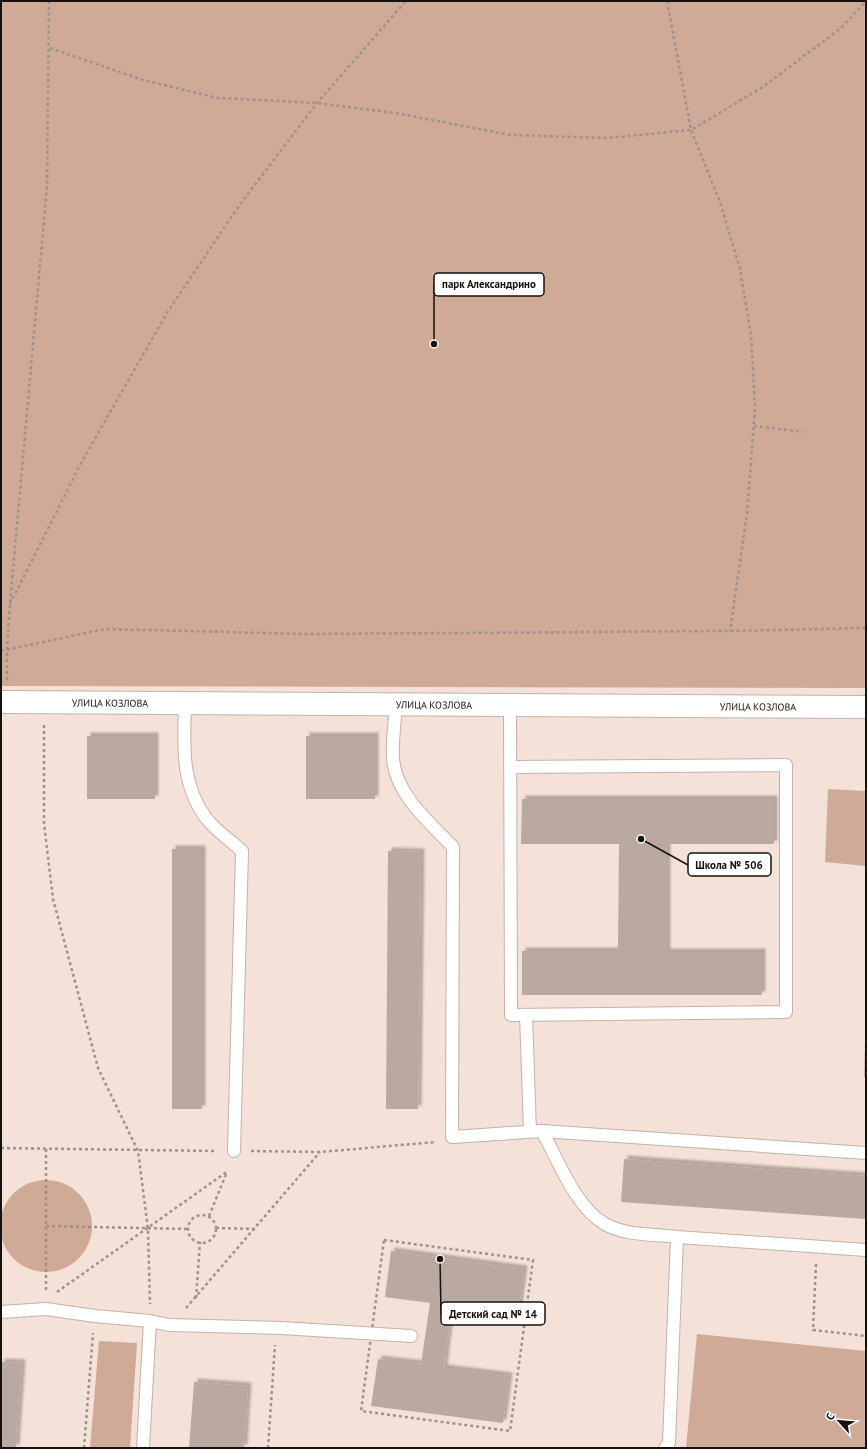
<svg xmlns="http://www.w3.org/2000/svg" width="867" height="1449" viewBox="0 0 867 1449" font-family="'PT Sans',sans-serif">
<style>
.green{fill:#cfaa96}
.building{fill:#baa9a0;filter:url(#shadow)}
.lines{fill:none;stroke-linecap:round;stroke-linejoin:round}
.lane-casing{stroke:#c3b2a8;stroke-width:14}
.street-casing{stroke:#c3b2a8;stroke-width:24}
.path{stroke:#9f918b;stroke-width:2.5;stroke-dasharray:3 3;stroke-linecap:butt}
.lane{stroke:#fff;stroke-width:12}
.street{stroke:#fff;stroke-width:22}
.labels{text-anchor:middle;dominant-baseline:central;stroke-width:4;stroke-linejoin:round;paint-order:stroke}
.street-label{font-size:10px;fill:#17110e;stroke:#fff}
.leader{fill:none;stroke:#17110e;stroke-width:1.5}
.callout-dot{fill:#17110e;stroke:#fff;stroke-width:1.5}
.callout{fill:#fff;stroke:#17110e;stroke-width:1.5}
.callout-label{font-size:11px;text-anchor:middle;font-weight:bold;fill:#17110e}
</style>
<defs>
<filter id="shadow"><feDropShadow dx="3.5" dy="-3.5" stdDeviation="1" flood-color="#0004"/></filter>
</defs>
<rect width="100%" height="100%" fill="#f4e1d8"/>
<g class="green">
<path d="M1,1H866V688L1,686Z"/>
<path d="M828,789L866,791V866L825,862Z"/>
<path d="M866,1006V1077H864Z"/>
<circle cx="46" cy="1226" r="46"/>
<path d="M697,1334L866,1351V1448H686Z"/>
<path d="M99,1341L137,1343L130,1448H90Z"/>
</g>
<g class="building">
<rect x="87" y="736" width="68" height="63"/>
<rect x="306" y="736" width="69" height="63"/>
<path d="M522,799H774V844H667V952H762V995H522V951H618L619,844H521Z"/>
<rect x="172" y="849" width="30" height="260"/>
<path d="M388,851L421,852L418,1109H386Z"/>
<path d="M624,1159L866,1176V1219L621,1202Z"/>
<path d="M391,1251L524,1269L518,1315L452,1306L444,1368L509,1376L503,1423L371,1406L378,1359L421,1364L430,1303L385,1297Z"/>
<path d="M1,1362L22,1363L16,1448H1Z"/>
<path d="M194,1382L248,1386L244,1448H189Z"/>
</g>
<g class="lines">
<defs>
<g id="lane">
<path d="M185,702C184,743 180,783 206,818C215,830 231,841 242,851L234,1151"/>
<path d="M396,704C395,722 392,740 393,757C394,793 429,822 453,847L452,1137L542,1131L866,1153"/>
<path d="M510,705L511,1015L786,1012V765L510,767"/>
<path d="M526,1015L530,1131"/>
<path d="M542,1131C558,1160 576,1208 605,1224C626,1236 654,1234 677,1237L669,1443L665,1448"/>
<path d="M677,1237L866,1250"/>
<path d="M1,1312L46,1309L95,1316L150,1321L169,1325L281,1328L411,1336"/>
<path d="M143,1448L150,1321"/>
</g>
<g id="street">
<path id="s1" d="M1,702L866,707"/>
</g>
</defs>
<use href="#lane" class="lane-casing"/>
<use href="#street" class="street-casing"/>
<g class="path">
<path d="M667,1L691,130L720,202L740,269L751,336L755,408L747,514L730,631"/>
<path d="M50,48L143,80L218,98L317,103L395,113L511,135L608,138L691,130L763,87L841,28L866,1"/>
<path d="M754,426L803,432"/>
<path d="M10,604L81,463L167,313L238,207L317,103L406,1"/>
<path d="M1,651L105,629L308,634L730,631L866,628"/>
<path d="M7,680V650L10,604L47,186L49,1"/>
<path d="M44,725V823L53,899L98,1068L138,1151L148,1229L150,1304"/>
<path d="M1,1148L216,1151"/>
<path d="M46,1149V1291"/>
<path d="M251,1151L320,1152L436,1142"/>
<circle cx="202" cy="1229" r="14"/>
<path d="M209,1216L227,1172"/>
<path d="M46,1226L188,1229"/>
<path d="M216,1228L255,1229"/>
<path d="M384,1240L533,1260L510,1431L361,1411Z"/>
<path d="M816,1264L813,1330L866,1336"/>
<path d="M57,1292L228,1171"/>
<path d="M196,1298L200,1242"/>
<path d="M186,1308L320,1152"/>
<path d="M84,1448L93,1333"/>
<path d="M268,1448L275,1345"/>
</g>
<use href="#lane" class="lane"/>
<use href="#street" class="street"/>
</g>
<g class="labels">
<g class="street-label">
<text stroke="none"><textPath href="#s1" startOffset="109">УЛИЦА КОЗЛОВА</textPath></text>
<text stroke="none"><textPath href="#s1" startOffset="433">УЛИЦА КОЗЛОВА</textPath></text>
<text stroke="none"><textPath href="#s1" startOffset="757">УЛИЦА КОЗЛОВА</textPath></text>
</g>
</g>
<path class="leader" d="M434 344L434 284M641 839L688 865M440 1259L441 1314"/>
<g class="callout-dot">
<circle cx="434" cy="344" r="4"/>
<circle cx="641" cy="839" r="4"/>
<circle cx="440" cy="1259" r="4"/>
</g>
<g class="callout">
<rect x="434" y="273" width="110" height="23" rx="4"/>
<rect x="688" y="853" width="83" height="23" rx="4"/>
<rect x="441" y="1302" width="104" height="23" rx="4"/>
</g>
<g class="callout-label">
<text x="489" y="288">парк Александрино</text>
<text x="729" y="869">Школа № 506</text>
<text x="493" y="1318">Детский сад № 14</text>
</g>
<rect width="867" height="1449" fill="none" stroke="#17110e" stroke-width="4"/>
<g transform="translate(839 1421) rotate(297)" stroke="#ffffff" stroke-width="3" paint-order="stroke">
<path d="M0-3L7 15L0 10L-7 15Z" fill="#17110e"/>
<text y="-6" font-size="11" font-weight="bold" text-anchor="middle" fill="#17110e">С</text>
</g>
</svg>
